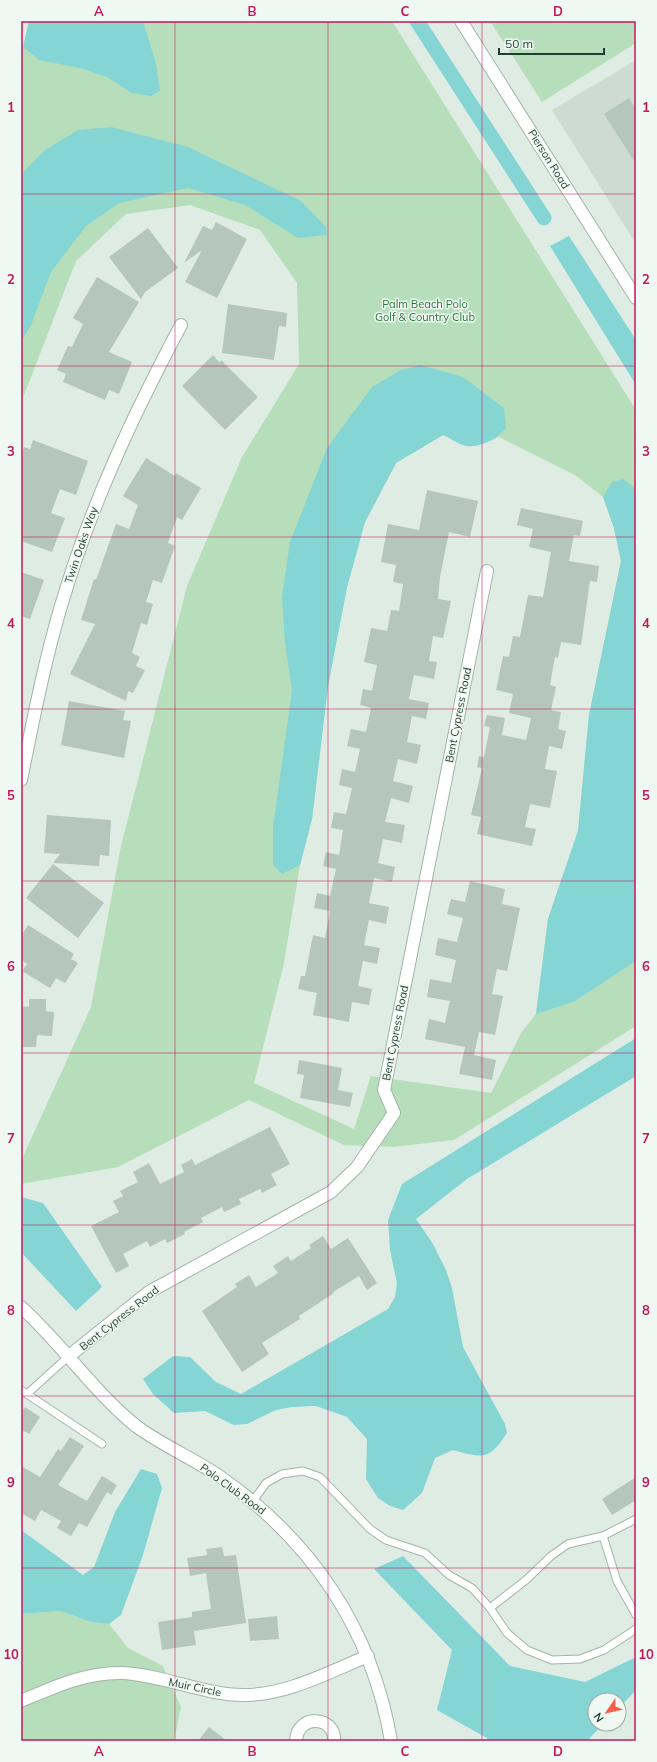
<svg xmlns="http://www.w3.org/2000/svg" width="657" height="1762" viewBox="0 0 657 1762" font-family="Mulish,sans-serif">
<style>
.built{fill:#cedbd3}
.green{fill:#b7debb;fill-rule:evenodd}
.water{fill:#84d5d4}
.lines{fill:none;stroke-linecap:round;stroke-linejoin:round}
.canal{stroke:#84d5d4;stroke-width:15}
.building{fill:#b5c6bd}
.service-casing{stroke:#a2b4aa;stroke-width:9}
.minor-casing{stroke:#a2b4aa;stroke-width:14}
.tertiary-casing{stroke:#a2b4aa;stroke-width:14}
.service{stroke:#fff;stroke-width:7}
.minor{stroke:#fff;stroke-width:12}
.tertiary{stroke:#fff;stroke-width:12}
.grid{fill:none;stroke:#c2185b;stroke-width:1;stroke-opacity:0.55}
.labels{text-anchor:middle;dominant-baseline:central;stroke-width:3;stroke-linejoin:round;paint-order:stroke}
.street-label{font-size:11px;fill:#1f3d30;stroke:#f0f8f3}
.park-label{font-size:11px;fill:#277639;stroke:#f0f8f3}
.neatline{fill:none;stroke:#c2185b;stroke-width:1.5}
.grid-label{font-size:13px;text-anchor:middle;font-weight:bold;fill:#c2185b}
</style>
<rect width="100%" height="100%" fill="#dfece4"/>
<path class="built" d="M636,60V244L552,110Z"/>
<g class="green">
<path d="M29,21H392L636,410V1026L454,1140L393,1147L344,1145L249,1100L118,1167L21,1184V1161L91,1007L121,846L187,586L242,457L299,364L297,283L260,230L190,205L126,214L76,261L21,403V48L23,47ZM443,435C469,447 472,449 499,437L575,475L603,497L614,528L621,561L589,715L578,831L548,919L536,1014L521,1033L491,1093L371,1076L354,1129L254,1083L284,963L300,865L312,819L328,686L347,587L365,522L396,463Z"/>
<path d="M490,21H636V43L542,102Z"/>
<path d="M61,1611L90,1622L109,1624L128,1648L163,1666L181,1707L174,1741H21V1614Z"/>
</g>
<g class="water">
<path d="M29,21H143L156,64L160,91L151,96L132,93L107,77L80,68L39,60L23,47Z"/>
<path d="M111,127L188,147L301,201L326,227L327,235L298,238L245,205L188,188L119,203L86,226L51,272L31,325L21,342V174L45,150L78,130Z"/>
<path d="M569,236L636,340V385L550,246Z"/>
<path d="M420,365L463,377L504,408L506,428C497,439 481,448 466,446C459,445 450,438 443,435L396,463L365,522L347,587L328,686L312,819L300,865L282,874L273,865V828L292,690L285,643L282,597L290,542L327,448L372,387L401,370Z"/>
<path d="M624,479L636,490V961L575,1001L536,1014L548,919L578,831L589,715L621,561L614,528L603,497L612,482Z"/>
<path d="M636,1038V1076L467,1179L416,1219L433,1244L446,1270L452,1288L463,1347L505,1424L507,1433C489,1461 482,1458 453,1450L435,1458L422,1493L403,1510L390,1506L378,1498L366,1479L367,1439L347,1417L316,1406L292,1407L276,1410L247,1424L234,1425L205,1411L174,1413L153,1394L143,1379L173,1356L190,1357L216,1382L241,1394L388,1309L395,1297L397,1283L390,1250L388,1220L402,1184Z"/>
<path d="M21,1197L43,1203L102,1287L76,1311L21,1252Z"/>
<path d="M141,1469L157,1474L162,1488L143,1555L121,1615L109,1624L90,1622L61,1611L21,1614V1530L83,1575L94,1567L115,1512Z"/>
<path d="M403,1556L510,1666L585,1682L634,1658L636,1661V1690L619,1708V1700H595V1724H603L587,1741H492L437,1710L452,1650L374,1569Z"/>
</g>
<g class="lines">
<path class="canal" d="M417,21L544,218"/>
</g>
<g class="building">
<path d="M629,98L636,109V164L604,114Z"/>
<path d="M216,222L247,239L217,298L185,282L202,250L184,263L203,226L212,230Z"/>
<path d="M148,228L178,268L145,292L141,299L109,257Z"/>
<path d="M97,277L139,302L109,352L132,362L119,394L109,390L105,400L63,382L66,374L57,370L68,346L72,347L83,324L73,318Z"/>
<path d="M228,304L287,313L286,327L279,326L274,360L222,353Z"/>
<path d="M213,355L220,363L221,360L258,397L225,430L182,386Z"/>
<path d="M33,440L88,461L76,495L60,489L51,513L65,518L52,552L21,541V455L24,447L30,449Z"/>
<path d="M146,458L175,476L176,473L201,488L182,520L177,517L168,543L175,546L162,583L153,580L146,602L153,604L147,625L141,623L132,653L140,657L136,666L145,670L133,693L128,691L126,701L70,674L95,624L81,620L94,579L96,580L116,524L129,529L138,505L123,496Z"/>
<path d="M427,490L478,501L470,537L449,532L440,577L438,599L451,601L443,638L433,636L429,661L437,662L434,679L414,675L409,699L429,703L426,719L412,716L407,742L421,745L417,764L398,759L393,781L413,786L409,803L391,798L385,822L405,825L402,843L383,839L378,863L395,867L392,882L374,878L369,903L389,907L386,924L369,920L364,945L380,948L377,964L363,961L358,986L372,989L369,1005L352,1002L349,1022L313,1015L317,993L298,989L301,976H305L313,935L325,938L330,911L314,908L317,893L330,896L336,869L323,866L326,852L339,855L343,830L331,828L334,812L346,814L352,788L339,785L342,769L355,772L360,749L347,746L351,729L366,732L371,708L360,705L363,689L372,691L377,665L364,662L371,628L387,631L391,610L399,611L403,584L393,582L396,565L381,562L388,524L419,530Z"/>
<path d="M521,508L583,521L580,536L574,535L569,561L599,566L597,582L590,581L581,645L561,642L558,658L555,657L550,685L556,687L551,710L561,712L558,729L566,731L562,749L549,746L545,769L557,771L550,808L530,804L525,827L536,829L532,846L477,834L481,817L471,815L482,768L477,767L479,756L484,757L490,727L484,726L487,715L505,718L502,735L526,740L531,718L509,713L513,694L496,690L503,656L509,657L513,636L520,637L528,595L543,597L551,552L529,547L533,529L517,525Z"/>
<path d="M21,572L44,580L30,619L21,616Z"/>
<path d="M69,701L125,711L123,720L131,721L124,758L61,745Z"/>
<path d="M47,815L111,820L109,856L100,855L99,866L53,863L60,854L44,853Z"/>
<path d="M53,864L104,903L78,938L26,898Z"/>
<path d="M470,881L505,889L502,904L520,908L507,971L497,969L492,994L503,996L495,1035L479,1032L474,1055L496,1060L492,1080L459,1074L465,1047L425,1039L429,1019L445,1023L450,1001L427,997L430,979L451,983L456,960L435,955L438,938L457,942L463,918L447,914L451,899L465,902Z"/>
<path d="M28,925L74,954L71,959L78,963L65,983L56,978L50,988L22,971L27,964L21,960V936Z"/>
<path d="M29,999H46V1011L54,1012L52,1036L37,1035L36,1047H21V1006L29,1007Z"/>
<path d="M299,1060L342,1068L338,1090L353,1093L350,1107L300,1098L304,1075L297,1074Z"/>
<path d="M270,1127L290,1164L271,1174L277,1185L262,1193L260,1189L239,1199L241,1204L224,1212L222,1207L201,1218L203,1222L184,1232L185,1234L167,1243L165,1239L150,1247L147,1241L123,1254L129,1266L116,1273L91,1226L119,1212L113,1201L123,1196L120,1191L138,1182L133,1172L149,1163L160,1184L184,1172L181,1165L192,1159L195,1165Z"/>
<path d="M323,1236L331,1249L348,1238L377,1283L367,1290L359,1276L333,1292L334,1293L299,1316L300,1319L262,1343L269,1354L242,1372L202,1311L237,1287L235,1284L249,1275L256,1287L278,1273L273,1266L288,1256L291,1261L311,1248L309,1245Z"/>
<path d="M25,1407L40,1417L29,1434L21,1429V1414Z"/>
<path d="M70,1437L84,1446L58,1485L87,1501L102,1476L117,1485L111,1495L107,1492L87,1527L79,1523L71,1536L57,1528L61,1521L41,1510L35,1521L21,1513V1466L40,1477L58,1449L61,1451Z"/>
<path d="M636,1477V1500L612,1515L602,1499Z"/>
<path d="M222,1547L224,1556L236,1555L246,1623L194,1631L196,1645L162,1650L158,1622L192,1617V1612L211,1609L206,1573L190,1576L187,1558L207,1555L206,1549Z"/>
<path d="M277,1616L279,1639L250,1641L248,1619Z"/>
<path d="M209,1727L227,1741H198Z"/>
</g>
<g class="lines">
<defs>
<g id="service">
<path d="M21,1390L102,1444"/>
<path d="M27,1394L69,1356"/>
<path d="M253,1501L266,1483L282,1474L303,1471L320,1477L370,1529L386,1540L425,1553L449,1575L472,1588L490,1608L507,1633L527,1650L552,1660L580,1659L604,1650L636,1629"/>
<path d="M603,1536L636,1519"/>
<path d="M490,1608L526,1580L551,1556L568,1544L603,1536L617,1581L636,1615"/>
</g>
<g id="minor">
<path d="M21,780C33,721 44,663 61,606C90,507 133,415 181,325"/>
<path d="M21,1307C62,1344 93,1391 136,1426C162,1445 192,1458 219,1476C311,1540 372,1629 391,1741"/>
<path d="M69,1356L149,1292L331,1192L357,1167L394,1113L384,1090L487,571"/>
<path d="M21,1701C54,1687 86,1672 122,1673C164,1675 203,1695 244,1695C287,1695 329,1672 368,1656"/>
<path d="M296,1741C297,1713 336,1716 334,1741"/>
</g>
<path id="tertiary" d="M461,21L636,298"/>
</defs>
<use href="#service" class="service-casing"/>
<use href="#minor" class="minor-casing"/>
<use href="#tertiary" class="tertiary-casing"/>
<use href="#service" class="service"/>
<use href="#minor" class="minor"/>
<use href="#tertiary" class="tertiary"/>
</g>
<path class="grid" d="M175,21V1741M328,21V1741M482,21V1741M21,194H636M21,366H636M21,537H636M21,709H636M21,881H636M21,1053H636M21,1225H636M21,1396H636M21,1568H636"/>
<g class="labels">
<g class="street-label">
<text transform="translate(549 159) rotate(58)">Pierson Road</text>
<text transform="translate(81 545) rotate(-71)">Twin Oaks Way</text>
<text transform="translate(458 715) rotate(-79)">Bent Cypress Road</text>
<text transform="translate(395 1033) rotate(-79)">Bent Cypress Road</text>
<text transform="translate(119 1318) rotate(-38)">Bent Cypress Road</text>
<text transform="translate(233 1489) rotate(36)">Polo Club Road</text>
<text transform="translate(195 1687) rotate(12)">Muir Circle</text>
</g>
<g class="park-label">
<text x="425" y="304">Palm Beach Polo<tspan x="425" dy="13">Golf &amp; Country Club</tspan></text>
</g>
</g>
<rect width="657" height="1762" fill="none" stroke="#f0f8f3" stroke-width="44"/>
<g transform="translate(607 1712) rotate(236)"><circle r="19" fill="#f0f8f3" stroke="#9cada5"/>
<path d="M0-3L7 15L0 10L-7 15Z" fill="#fa5e4f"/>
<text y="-6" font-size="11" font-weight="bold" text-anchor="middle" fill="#1f3d30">N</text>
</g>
<path d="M499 48v6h105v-6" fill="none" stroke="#1f3d30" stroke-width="2"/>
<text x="505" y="48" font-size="12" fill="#1f3d30" stroke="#f0f8f3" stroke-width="3" paint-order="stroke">50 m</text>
<rect x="22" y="22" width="613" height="1718" class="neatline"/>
<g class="grid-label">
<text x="99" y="16">A</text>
<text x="252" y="16">B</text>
<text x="405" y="16">C</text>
<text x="558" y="16">D</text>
<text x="11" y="112">1</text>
<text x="646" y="112">1</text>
<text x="11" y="284">2</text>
<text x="646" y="284">2</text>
<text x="11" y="456">3</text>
<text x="646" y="456">3</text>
<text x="11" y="628">4</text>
<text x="646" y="628">4</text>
<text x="11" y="800">5</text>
<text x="646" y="800">5</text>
<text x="11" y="971">6</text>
<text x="646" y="971">6</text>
<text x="11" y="1143">7</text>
<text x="646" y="1143">7</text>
<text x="11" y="1315">8</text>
<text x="646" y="1315">8</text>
<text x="11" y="1487">9</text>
<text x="646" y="1487">9</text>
<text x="11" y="1659">10</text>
<text x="646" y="1659">10</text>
<text x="99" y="1756">A</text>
<text x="252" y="1756">B</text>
<text x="405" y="1756">C</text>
<text x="558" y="1756">D</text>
</g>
</svg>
